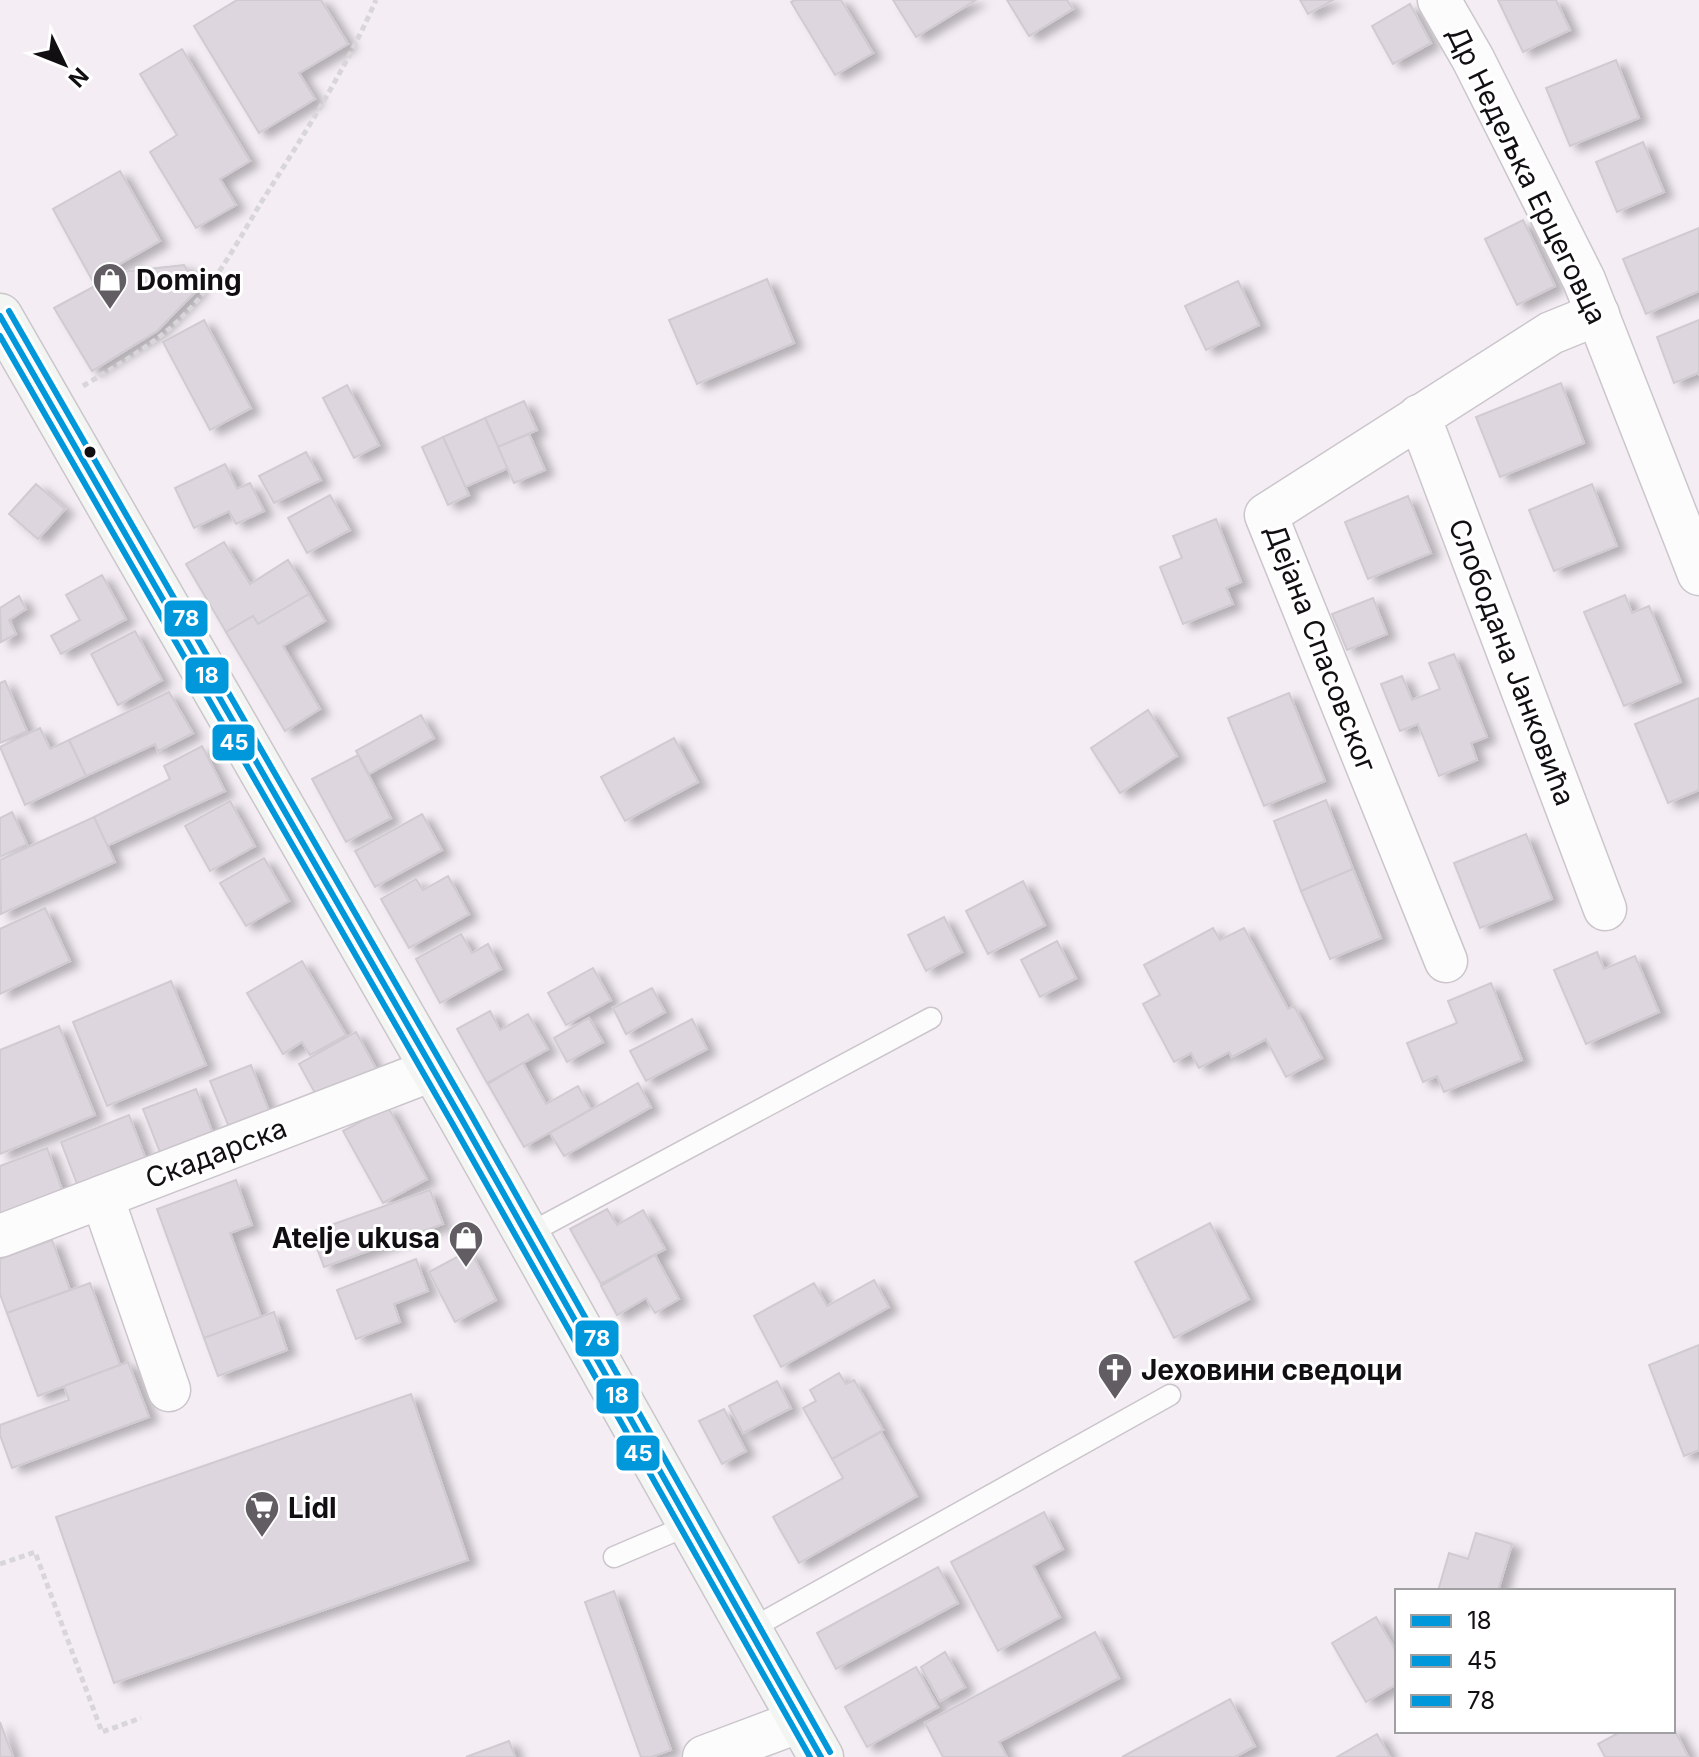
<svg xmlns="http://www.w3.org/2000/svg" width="1699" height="1757" viewBox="0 0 1699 1757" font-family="Inter,sans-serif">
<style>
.building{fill:#ded6df;stroke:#cfcbd0;stroke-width:2;filter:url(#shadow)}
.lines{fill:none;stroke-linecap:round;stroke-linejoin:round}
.service-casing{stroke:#cbc6cb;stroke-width:23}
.minor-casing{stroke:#cbc6cb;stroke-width:45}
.secondary-casing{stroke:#cbc6cb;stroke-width:47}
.path{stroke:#d8d6d8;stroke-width:5;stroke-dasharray:6 4;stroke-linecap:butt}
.service{stroke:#fdfcfd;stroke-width:20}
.minor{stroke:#fdfcfd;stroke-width:42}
.secondary{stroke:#f2f5f1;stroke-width:44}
.bus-1-casing{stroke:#fff;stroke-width:12}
.bus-2-casing{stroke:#fff;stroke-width:12}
.bus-3-casing{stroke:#fff;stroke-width:12}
.bus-1{stroke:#0098da;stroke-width:6}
.bus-2{stroke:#0098da;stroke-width:6}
.bus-3{stroke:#0098da;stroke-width:6}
.bus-dot{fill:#120f13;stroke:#fff;stroke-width:3}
.labels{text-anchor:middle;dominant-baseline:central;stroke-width:6;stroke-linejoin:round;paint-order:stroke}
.street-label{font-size:28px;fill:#120f13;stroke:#fff}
.poi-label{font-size:28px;font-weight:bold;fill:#120f13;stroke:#fff;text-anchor:start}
.line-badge{stroke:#fff;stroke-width:3}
.badge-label{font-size:22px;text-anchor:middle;font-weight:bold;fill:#fff}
</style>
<defs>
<filter id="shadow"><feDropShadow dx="9" dy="5" stdDeviation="4" flood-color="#0004"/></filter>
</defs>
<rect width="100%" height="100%" fill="#f4eef4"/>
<g class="building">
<path d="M237,0H321L348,44L299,73L315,99L259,133L194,26Z"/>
<path d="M795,0H841L873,53L835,75L791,2Z"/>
<path d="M893,0H976L916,37Z"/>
<path d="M1007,0H1067L1073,9L1029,36Z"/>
<path d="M1300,0H1333L1308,14Z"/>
<path d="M1498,0H1556L1570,30L1523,52Z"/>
<path d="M1410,4L1431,43L1393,64L1372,26Z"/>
<path d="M182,49L250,161L220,179L236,205L196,228L150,152L177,135L140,74Z"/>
<path d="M1616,60L1639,118L1570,146L1546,88Z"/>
<path d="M1643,142L1664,192L1617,212L1596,162Z"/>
<path d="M120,171L160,241L92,280L53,209Z"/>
<path d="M1523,220L1555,286L1517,305L1485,239Z"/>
<path d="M1699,228V291L1646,314L1623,259Z"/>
<path d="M184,265L199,288L157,331L92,371L54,308L121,272Z"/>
<path d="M767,279L794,343L697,384L669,320Z"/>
<path d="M1238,281L1259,325L1206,350L1185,306Z"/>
<path d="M204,320L251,408L210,430L163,342Z"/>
<path d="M1699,320V375L1698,373L1674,383L1657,337Z"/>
<path d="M1561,383L1584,443L1500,477L1476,417Z"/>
<path d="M347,385L379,445L354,458L323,398Z"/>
<path d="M524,401L537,430L498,447L485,418Z"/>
<path d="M485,418L508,468L465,487L443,437Z"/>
<path d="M529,434L545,470L514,483L498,447Z"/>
<path d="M443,437L469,495L448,505L422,447Z"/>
<path d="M306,452L321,480L274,503L259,476Z"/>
<path d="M225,464L237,489L250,483L264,511L236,524L229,511L194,528L175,488Z"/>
<path d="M36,484L65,509L38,539L9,514Z"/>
<path d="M1592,484L1617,546L1554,571L1529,510Z"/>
<path d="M330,495L350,530L307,553L288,518Z"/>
<path d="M1408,496L1431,553L1368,579L1345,522Z"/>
<path d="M1216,519L1241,582L1226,588L1233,604L1183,624L1160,567L1182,558L1173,536Z"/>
<path d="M224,542L250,584L288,560L309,594L258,624L253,616L226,632L186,564Z"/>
<path d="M102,575L126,619L61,654L51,636L80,620L66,595Z"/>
<path d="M309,594L325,621L283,646L320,709L285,731L226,632L253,616L258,624Z"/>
<path d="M1625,595L1632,613L1649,606L1681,682L1624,706L1584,612Z"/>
<path d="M19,596L26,609L9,620L16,634L1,642L0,608Z"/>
<path d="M1373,598L1387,634L1347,650L1332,614Z"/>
<path d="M135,631L162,680L118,705L91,654Z"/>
<path d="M1454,654L1487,737L1471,743L1477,760L1439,776L1418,724L1400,731L1381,684L1402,676L1412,700L1440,689L1429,663Z"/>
<path d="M5,681L27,731L0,743V683Z"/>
<path d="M169,692L193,733L158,751L155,744L86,776L69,740Z"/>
<path d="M1289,693L1325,781L1264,806L1228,718Z"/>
<path d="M1699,698V790L1668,803L1635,724Z"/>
<path d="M1148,710L1177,756L1120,793L1091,748Z"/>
<path d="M421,715L434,738L369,774L356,751Z"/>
<path d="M40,728L50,749L69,740L86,776L25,805L0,747Z"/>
<path d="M674,738L698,782L625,821L601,777Z"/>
<path d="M202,746L225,791L107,846L94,817L170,779L164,766Z"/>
<path d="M358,755L391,818L346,842L312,779Z"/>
<path d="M1326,800L1353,869L1301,891L1274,821Z"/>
<path d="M230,801L255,846L210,871L185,826Z"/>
<path d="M12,812L27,844L0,857V818Z"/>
<path d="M422,814L442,850L375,887L355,851Z"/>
<path d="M94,817L115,862L1,914L0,860Z"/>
<path d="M1526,834L1552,899L1480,928L1454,863Z"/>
<path d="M264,858L289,901L246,926L220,883Z"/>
<path d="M1353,869L1381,938L1330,959L1301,891Z"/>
<path d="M448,876L469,914L409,948L381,899L416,879L423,890Z"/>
<path d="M1023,881L1045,925L988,954L966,911Z"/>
<path d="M45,908L70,961L0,994V929Z"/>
<path d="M944,917L962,952L926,971L908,935Z"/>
<path d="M1213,928L1220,940L1244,928L1288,1009L1294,1006L1322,1058L1286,1077L1266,1039L1232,1057L1229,1052L1199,1068L1191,1053L1174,1062L1143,1004L1160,995L1144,965Z"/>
<path d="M461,934L472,953L488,944L501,969L440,1003L416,959Z"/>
<path d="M1057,941L1076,978L1040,997L1021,960Z"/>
<path d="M1597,952L1604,969L1635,956L1659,1012L1586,1044L1554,970Z"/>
<path d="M302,961L346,1035L310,1055L302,1042L283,1054L247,993Z"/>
<path d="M593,968L611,1000L566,1025L548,993Z"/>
<path d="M171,981L206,1065L107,1106L73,1022Z"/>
<path d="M1491,983L1522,1060L1444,1092L1437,1076L1423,1082L1407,1043L1457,1023L1448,1001Z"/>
<path d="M652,988L665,1012L626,1034L613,1008Z"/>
<path d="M490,1011L500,1030L528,1014L548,1049L487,1083L457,1029Z"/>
<path d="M589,1018L603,1042L567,1062L554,1038Z"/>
<path d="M692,1019L707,1049L646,1081L630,1051Z"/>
<path d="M59,1026L95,1115L0,1154V1050Z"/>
<path d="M356,1032L378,1072L321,1104L299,1064Z"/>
<path d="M523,1063L546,1104L578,1086L591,1109L524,1147L488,1084Z"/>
<path d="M251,1065L271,1116L231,1132L210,1081Z"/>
<path d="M638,1083L651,1107L564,1156L550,1133Z"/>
<path d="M196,1089L215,1139L163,1160L143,1109Z"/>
<path d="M388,1107L427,1179L383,1203L343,1131Z"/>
<path d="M129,1115L147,1162L79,1189L61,1142Z"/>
<path d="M47,1148L64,1195L0,1218V1166Z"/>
<path d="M236,1180L252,1225L230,1233L261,1317L204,1338L157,1209Z"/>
<path d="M430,1190L443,1224L324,1267L311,1232Z"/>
<path d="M607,1209L617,1225L643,1210L665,1249L601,1284L570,1229Z"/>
<path d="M1210,1223L1249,1299L1174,1338L1135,1262Z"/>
<path d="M52,1240L70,1290L7,1313L0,1294V1259Z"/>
<path d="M470,1250L496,1300L455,1322L429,1272Z"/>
<path d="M655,1255L679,1299L655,1313L646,1298L617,1315L601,1286Z"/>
<path d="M416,1259L428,1291L394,1304L400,1322L356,1339L337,1290Z"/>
<path d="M874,1280L889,1307L781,1367L754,1316L814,1283L827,1306Z"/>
<path d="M90,1283L120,1365L38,1396L7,1313Z"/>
<path d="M274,1312L287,1350L218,1376L204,1338Z"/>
<path d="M1699,1345V1450L1684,1456L1649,1365Z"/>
<path d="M128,1362L149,1417L12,1468L0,1435V1425L69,1400L64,1386Z"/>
<path d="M839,1373L846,1384L854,1380L883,1430L832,1459L803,1408L816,1401L810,1390Z"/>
<path d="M777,1381L791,1408L743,1433L729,1406Z"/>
<path d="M411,1394L468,1560L114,1683L56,1517Z"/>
<path d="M724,1409L746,1451L722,1464L699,1421Z"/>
<path d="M881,1432L917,1496L799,1563L773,1517L843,1478L832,1459Z"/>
<path d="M1044,1512L1063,1549L1033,1566L1060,1617L998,1651L951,1562Z"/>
<path d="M1476,1533L1512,1544L1498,1591H1438L1449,1553L1468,1559Z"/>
<path d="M938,1567L958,1603L836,1669L817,1633Z"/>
<path d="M614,1591L671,1750L651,1757H641L585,1602Z"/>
<path d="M1376,1617L1397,1653V1684L1366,1702L1332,1643Z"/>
<path d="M1095,1632L1119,1678L999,1742L1007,1757H943L925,1723Z"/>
<path d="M945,1652L965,1687L940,1701L921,1667Z"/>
<path d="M916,1667L938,1707L867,1747L845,1707Z"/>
<path d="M1230,1699L1255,1746L1235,1757H1122Z"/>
<path d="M0,1722L13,1757H0Z"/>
<path d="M1673,1727L1688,1756L1686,1757H1605L1598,1744L1622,1731H1673Z"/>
<path d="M1377,1734L1390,1757H1337Z"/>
<path d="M509,1741L515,1757H466Z"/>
</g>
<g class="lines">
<defs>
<g id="service">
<path d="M526,1235L931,1018"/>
<path d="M614,1557L689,1525"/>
<path d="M749,1630L1170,1395"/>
</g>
<g id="minor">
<path d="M1439,0L1473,59L1584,280L1699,574"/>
<path d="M1419,416L1605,909"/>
<path d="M1446,961L1266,515L1551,333L1598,314"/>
<path d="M102,1197L169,1390"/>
<path d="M0,1236L432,1070"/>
<path d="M704,1757L800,1721"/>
</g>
<path id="secondary" d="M0,316L461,1118L821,1757"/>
</defs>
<use href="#service" class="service-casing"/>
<use href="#minor" class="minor-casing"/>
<use href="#secondary" class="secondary-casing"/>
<g class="path">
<path d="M83,386C119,364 158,343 187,312C218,280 239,239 262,201C303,136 345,71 376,0"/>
<path d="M0,1564L35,1552L102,1732L141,1718"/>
</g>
<use href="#service" class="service"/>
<use href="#minor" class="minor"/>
<use href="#secondary" class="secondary"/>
<defs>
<path id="bus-1" d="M0,316L461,1118L821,1757"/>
<path id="bus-2" d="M0,336L452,1123L810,1757"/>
<path id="bus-3" d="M9,311L470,1113L830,1752"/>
</defs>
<use href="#bus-1" class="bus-1-casing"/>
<use href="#bus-2" class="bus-2-casing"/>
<use href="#bus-3" class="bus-3-casing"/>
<use href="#bus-1" class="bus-1"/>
<use href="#bus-2" class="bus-2"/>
<use href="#bus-3" class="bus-3"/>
</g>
<defs>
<symbol id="shop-pin" viewBox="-11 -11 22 30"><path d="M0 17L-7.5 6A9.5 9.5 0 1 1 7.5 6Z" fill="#615d62" stroke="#fff"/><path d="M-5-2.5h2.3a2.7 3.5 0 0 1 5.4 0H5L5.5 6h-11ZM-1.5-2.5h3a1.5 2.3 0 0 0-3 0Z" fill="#fff"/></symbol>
<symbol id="church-pin" viewBox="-11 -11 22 30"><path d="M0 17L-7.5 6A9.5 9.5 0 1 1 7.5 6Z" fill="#615d62" stroke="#fff"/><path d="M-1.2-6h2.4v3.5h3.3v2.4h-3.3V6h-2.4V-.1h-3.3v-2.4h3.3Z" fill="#fff"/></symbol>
<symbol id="supermarket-pin" viewBox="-11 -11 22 30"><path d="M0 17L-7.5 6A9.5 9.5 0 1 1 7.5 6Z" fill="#615d62" stroke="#fff"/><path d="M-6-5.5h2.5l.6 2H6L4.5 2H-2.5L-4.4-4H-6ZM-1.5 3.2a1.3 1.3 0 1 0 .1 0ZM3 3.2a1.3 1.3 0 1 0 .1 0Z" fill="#fff"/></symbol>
</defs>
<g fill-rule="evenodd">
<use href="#shop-pin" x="90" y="260" width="40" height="54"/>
<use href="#shop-pin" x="446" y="1218" width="40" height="54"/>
<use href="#church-pin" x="1095" y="1350" width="40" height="54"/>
<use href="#supermarket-pin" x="242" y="1488" width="40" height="54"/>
</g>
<circle class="bus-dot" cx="90" cy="452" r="7"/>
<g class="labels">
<g class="street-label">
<text transform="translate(1527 175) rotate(64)">Др Недељка Ерцеговца</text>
<text transform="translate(1321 648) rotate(69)">Дејана Спасовског</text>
<text transform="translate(1512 662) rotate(69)">Слободана Јанковића</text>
<text transform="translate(216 1153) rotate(-21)">Скадарска</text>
</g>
<g class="poi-label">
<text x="136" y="280">Doming</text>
<text x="440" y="1238" text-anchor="end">Atelje ukusa</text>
<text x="1141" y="1370">Јеховини сведоци</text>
<text x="288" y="1508">Lidl</text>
</g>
</g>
<g class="line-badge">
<rect x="163" y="599" width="46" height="39" rx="8" fill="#0098da"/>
<rect x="184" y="656" width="46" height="39" rx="8" fill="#0098da"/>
<rect x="211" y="723" width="45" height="39" rx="8" fill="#0098da"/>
<rect x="574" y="1319" width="46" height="39" rx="8" fill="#0098da"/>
<rect x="595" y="1377" width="45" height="38" rx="8" fill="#0098da"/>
<rect x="615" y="1434" width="46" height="38" rx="8" fill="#0098da"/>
</g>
<g class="badge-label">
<text x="186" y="626">78</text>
<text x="207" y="683">18</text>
<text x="234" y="750">45</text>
<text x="597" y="1346">78</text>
<text x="617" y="1403">18</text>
<text x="638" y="1461">45</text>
</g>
<rect x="1395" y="1589" width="280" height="144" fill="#ffffff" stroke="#a09fa1" stroke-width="2"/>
<rect x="1411" y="1615" width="40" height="12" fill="#0098da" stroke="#a09fa1" stroke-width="2"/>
<text x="1467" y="1629" font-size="24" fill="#120f13">18</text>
<rect x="1411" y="1655" width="40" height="12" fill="#0098da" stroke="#a09fa1" stroke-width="2"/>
<text x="1467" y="1669" font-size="24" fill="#120f13">45</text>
<rect x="1411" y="1695" width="40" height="12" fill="#0098da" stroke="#a09fa1" stroke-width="2"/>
<text x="1467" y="1709" font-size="24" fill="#120f13">78</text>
<g transform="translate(64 64) rotate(133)" stroke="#ffffff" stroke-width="6" paint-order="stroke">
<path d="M0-6L14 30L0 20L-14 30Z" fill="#120f13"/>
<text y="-12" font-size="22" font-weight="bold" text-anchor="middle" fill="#120f13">N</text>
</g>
</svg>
